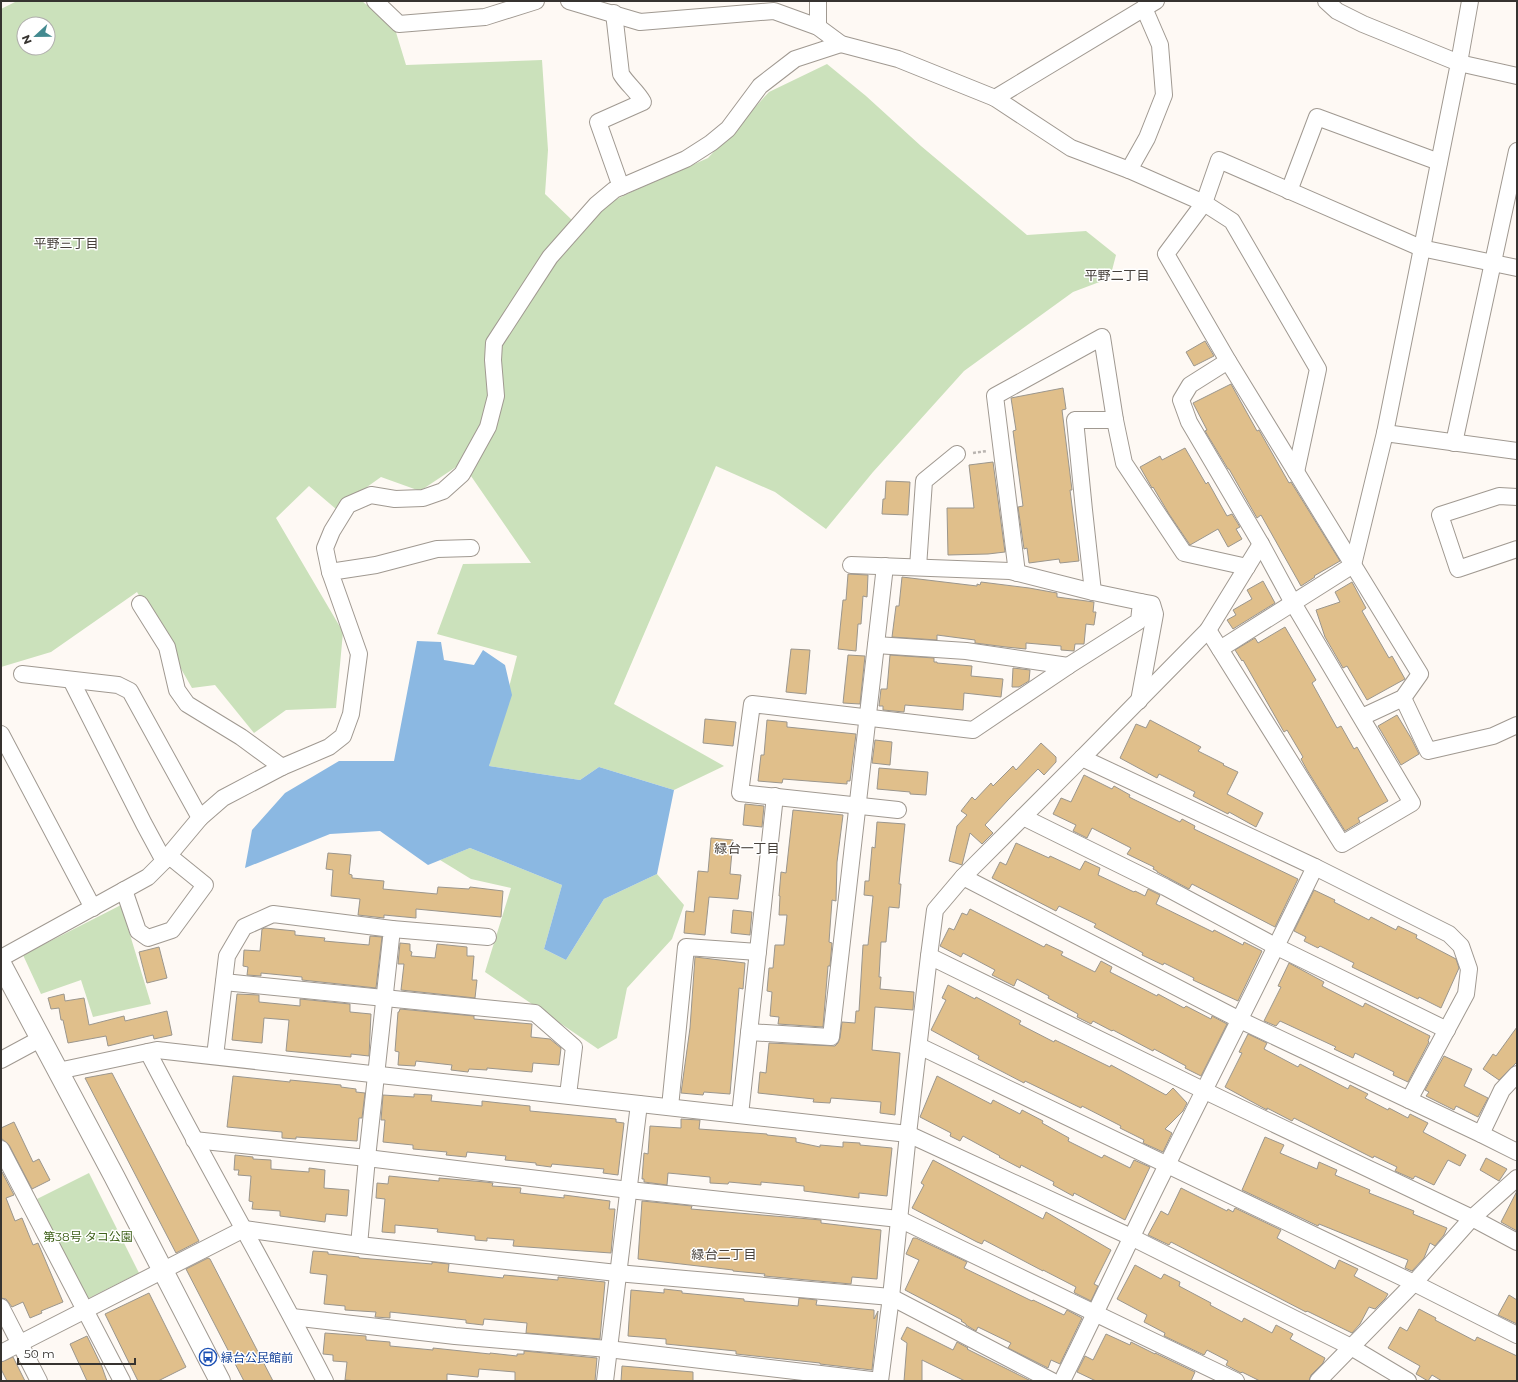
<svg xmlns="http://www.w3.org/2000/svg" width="1518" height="1382" viewBox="0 0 1518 1382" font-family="Montserrat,'Noto Sans JP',sans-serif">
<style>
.green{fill:#cbe1bb;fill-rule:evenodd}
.water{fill:#8bb8e2}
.building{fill:#e0bf8b;stroke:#9b968d}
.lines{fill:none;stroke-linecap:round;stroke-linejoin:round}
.minor-casing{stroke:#a09991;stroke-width:18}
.tertiary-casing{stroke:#a09991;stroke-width:22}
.path{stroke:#bab5b1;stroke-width:2.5;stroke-dasharray:3 2;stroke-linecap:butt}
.minor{stroke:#fff;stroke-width:16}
.tertiary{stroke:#fff;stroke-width:20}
.labels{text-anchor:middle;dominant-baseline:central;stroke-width:3;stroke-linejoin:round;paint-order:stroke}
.park-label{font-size:12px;fill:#3d6018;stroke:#fff}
.transit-label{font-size:12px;fill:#164399;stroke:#fff;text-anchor:start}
.neighbourhood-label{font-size:13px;fill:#47413b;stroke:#fff}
</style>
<rect width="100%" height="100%" fill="#fef9f4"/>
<g class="green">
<path d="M17,1H362L395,29L406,65L542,60L548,150L545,194L573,221L631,192L708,158L769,92L827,64L866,96L921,146L1027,235L1086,231L1116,255L1110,278L1073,292L964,371L873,472L826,529L775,492L716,466L614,704L724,766L674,790L599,767L580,780L489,766L517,656L437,634L463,564L531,563L462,463L420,491L381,477L336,509L309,486L276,518L343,632L336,708L286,710L254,733L215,685L192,688L137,592L51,652L1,667V9ZM24,24H48V48H24Z"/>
<path d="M470,848L562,885L544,949L566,960L604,899L657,874L684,905L672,939L627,988L617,1038L598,1049L485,972L511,888L471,879L440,860Z"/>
<path d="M121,905L151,1004L93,1017L81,980L41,994L23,955Z"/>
<path d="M89,1173L139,1273L87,1299L37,1199Z"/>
</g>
<path class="water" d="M417,641L441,642L444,660L474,665L483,650L505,665L512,695L489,766L580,780L599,767L674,790L657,874L604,899L566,960L544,949L562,885L470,848L428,865L380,831L330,834L245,868L252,830L285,793L339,761H394Z"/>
<g class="building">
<path d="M1205,341L1214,356L1194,366L1186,352Z"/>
<path d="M1231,384L1257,431L1259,430L1289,483L1291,482L1340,561L1314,576L1315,577L1301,586L1261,515L1257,518L1229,469H1228L1205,431L1207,430L1193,403Z"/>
<path d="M1063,388L1066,409L1062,410L1072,490H1070L1079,561L1060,563L1059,559L1029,563L1027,548L1024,549L1018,507L1023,506L1013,431L1016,430L1011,398Z"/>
<path d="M1185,448L1206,484L1208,482L1227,516L1232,514L1240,527L1236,529L1242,539L1228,547L1218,529L1190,545L1169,514L1153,487L1152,488L1140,467L1160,456L1162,460Z"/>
<path d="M993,462L1005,552L988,554L948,555L947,508H974L969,465Z"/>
<path d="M886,481L910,482L908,515L882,514L883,499H885Z"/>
<path d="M848,574L868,575L867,597L863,596L861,624H858L856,651L838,649L843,600H846Z"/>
<path d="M902,577L977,586V584L980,585L981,582L1029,588L1057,593V597L1094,602L1093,612H1096L1094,625L1086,624L1084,644H1075L1074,651L1061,650V646L1026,643V649L1006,647L975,643V640L937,635V640L892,637L896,606H899Z"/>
<path d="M1263,581L1275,603L1233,629L1227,620L1236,615L1233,610L1252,599L1247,590Z"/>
<path d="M1352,582L1366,608L1362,611L1389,658L1392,656L1405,679L1367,700L1347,666L1343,668L1325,637L1316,610L1340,602L1335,592Z"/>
<path d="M1285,627L1316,680L1312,683L1337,728L1341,726L1354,749L1357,747L1388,801L1358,818L1360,822L1345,831L1307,770L1301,759L1303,757L1287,730L1284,732L1243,660L1242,661L1235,650L1255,638L1258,643Z"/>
<path d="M791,649L810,650L806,694L786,692Z"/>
<path d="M848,655L865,656L860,704L843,703Z"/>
<path d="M890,655L934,658V662H937V663L972,666L971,676L1003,679L1001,697L964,693L963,710L905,705L904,712L883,710V706H879L881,689H887Z"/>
<path d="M1013,668L1030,670L1029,681L1019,687H1012Z"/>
<path d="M1397,715L1411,738L1419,754L1401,765L1378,726Z"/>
<path d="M705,719L736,722L733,746L703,743Z"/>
<path d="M767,720L787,722V727L856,734L850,781H847V784L783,779L782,783L758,781L761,755H764Z"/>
<path d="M1150,720L1201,747L1198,751L1224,764L1223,765L1238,772L1227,794L1263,813L1256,827L1229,812L1228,814L1193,796L1195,792L1159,774L1157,778L1120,758L1136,724L1146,728Z"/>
<path d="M875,740L892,742L890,765L872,763Z"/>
<path d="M1041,743L1056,757V762L1044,775L1038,769L1008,800L985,825L993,833L982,844L970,833L962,865L949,861L957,826L967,815L961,811L972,797L975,800L991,783L993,786L1013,766L1016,770Z"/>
<path d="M879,768L928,772L926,795L910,794V792L877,789Z"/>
<path d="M1084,775L1112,789L1114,786L1130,795L1129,797L1180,822L1182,819L1195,826L1194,829L1298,879L1275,927L1192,884L1189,889L1157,872V871L1153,869L1154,867L1127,854L1131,848L1092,828L1087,838L1073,831L1076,825L1053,814L1061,798L1071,802Z"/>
<path d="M745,804L764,806L762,827L743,825Z"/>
<path d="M793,810L843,815L837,862L836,901L832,900L829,942L832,943L830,966H828L823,1027L778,1024L779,1017L770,1016L772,992L767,991L769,968H773L775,945H784L787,915H779L780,896H779L781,872L786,873Z"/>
<path d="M877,822L905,824L899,884H901L899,908L889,907L886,942H881L879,977H881L880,989L914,992L913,1010L875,1007L872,1050L900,1053L895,1115L880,1113L881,1102L831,1098L830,1103L813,1102L814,1099L758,1093L760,1072L766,1073L769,1043L835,1046L838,1043L840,1038L842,1022L855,1023L856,1011H859L863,945H868L873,896L864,895L865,881H869L872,847L875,848Z"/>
<path d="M711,838L733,840L730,874L741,875L738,899L709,897L705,935L684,933L686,911L694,912L698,871L708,872Z"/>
<path d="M1016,843L1049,858L1050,856L1080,870L1085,861L1100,868L1098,875L1134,892L1135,891L1145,896L1148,889L1160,895L1156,904L1213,932L1214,930L1243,945L1244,942L1262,951L1238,1001L1193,980L1194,978L1164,963L1163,965L1142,955L1143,953L1094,927L1096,924L1059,906L1056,911L992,878L1000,862L1006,865Z"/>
<path d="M328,853L351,855L349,874L352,875V878L384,881L383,889L437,894L438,887L469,889L470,887L503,891L501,917L416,909V918L384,915V918L358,915L360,899L331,896L333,870L326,869Z"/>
<path d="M1314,890L1335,900L1334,902L1369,920L1371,917L1396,930L1398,926L1417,935L1416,938L1456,959L1459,968L1441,1008L1419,997L1418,999L1352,967L1354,963L1320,946L1318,948L1304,941L1306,937L1294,931Z"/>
<path d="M970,909L1044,947L1046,944L1063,952L1061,955L1095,972L1101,961L1112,967L1110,972L1157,996L1158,994L1184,1008L1186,1006L1211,1019L1212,1016L1227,1024L1201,1076L1185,1068L1186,1066L1154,1049L1153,1051L1113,1030L1112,1031L1093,1021L1091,1024L1077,1017L1078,1014L1048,998L1049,996L1017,979L1014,986L992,975L995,970L963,953L961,957L940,946L949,928L954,930L962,913L967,915Z"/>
<path d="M733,910L752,912L750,935L731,933Z"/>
<path d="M265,928L295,931V935L325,938L324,941L369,945L370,936L382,937L376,988L302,980V977L261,973V976L247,975L248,967L243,966L244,950L260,951L262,929Z"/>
<path d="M400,943L410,944V951L412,952L411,956L435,958L437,944L467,947V956H474L472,980H477L475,998L401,990L404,964H398Z"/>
<path d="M159,947L167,978L147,983L139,952Z"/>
<path d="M695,957L745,963L743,989L739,988L730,1094L704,1092L703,1095L681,1093L690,1028Z"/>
<path d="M1289,963L1324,982L1322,986L1363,1007L1365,1003L1430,1036L1428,1041L1429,1042L1408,1082L1393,1075L1394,1072L1355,1053L1353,1058L1334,1049L1336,1047L1280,1021L1276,1026L1264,1021L1281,987L1278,986Z"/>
<path d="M948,985L975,999L976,997L1021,1021L1019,1024L1054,1042L1055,1040L1110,1067L1111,1065L1166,1095L1173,1088L1187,1103L1183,1111L1165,1129L1172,1133L1163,1152L1143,1143L1144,1140L1120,1128L1121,1126L1082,1106L1081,1108L1025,1081L1024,1083L978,1059L979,1056L931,1030L946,1000L942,998Z"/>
<path d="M64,994L65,1001L84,998L89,1025L124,1016L125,1021L167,1011L172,1035L154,1039L153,1035L108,1046L106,1036L68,1043L63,1020H61L59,1008L51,1009L48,998Z"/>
<path d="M237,994L259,995V1002L300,1006V999L350,1004V1012L371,1014L369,1056L351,1054V1057L286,1051L289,1020L264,1018L262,1043L232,1040Z"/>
<path d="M400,1009L474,1016V1019L532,1024L531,1037L550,1039L561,1048L559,1065L533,1063L532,1072L487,1068V1070L469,1069L468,1072L451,1070L452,1065L416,1061L415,1066L398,1065L399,1052L395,1051L398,1012H399Z"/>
<path d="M1517,1027V1062L1499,1080L1483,1069L1493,1054L1496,1056Z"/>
<path d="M1248,1034L1267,1043L1264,1049L1298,1067L1300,1064L1348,1089L1350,1085L1368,1094L1365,1098L1388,1110L1389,1108L1408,1118L1410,1114L1428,1123L1423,1132L1466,1155L1460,1166L1448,1160L1434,1185L1415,1176L1413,1179L1395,1171L1397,1167L1374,1156L1373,1158L1294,1118L1292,1121L1267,1108V1110L1225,1087L1242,1053L1239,1052Z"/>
<path d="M1444,1056L1472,1069L1464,1086L1488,1098L1478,1117L1456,1106L1454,1110L1426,1096L1429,1092L1425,1090Z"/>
<path d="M112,1073L199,1241L176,1253L85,1078Z"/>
<path d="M233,1076L290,1082V1080L341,1085V1087L356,1089V1092L365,1093L362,1118H359L357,1141L296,1137V1139L282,1138V1132L227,1127Z"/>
<path d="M937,1076L991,1104L993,1100L1020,1114L1022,1110L1043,1121L1042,1123L1069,1138L1068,1141L1102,1158L1104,1155L1130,1168L1134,1160L1150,1167L1125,1220L1074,1193L1073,1196L1053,1185L1054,1182L1021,1165L1020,1168L999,1157L1000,1156L963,1136L960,1141L950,1136L951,1133L920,1117Z"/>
<path d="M414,1094L432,1095L431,1101L482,1106V1101L500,1103L530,1106V1111L616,1119V1122L624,1123L618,1175L603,1173L604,1169L552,1164L551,1167L536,1165V1163L505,1160L506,1156L467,1152L466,1157L446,1155L447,1152L413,1149V1145L383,1142L385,1120H381L383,1095L414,1097Z"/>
<path d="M681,1119L700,1120L699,1129L767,1134V1135L796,1138V1142L820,1147V1145L843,1147V1142L860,1143V1145L892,1148L887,1196L859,1193V1198L804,1191V1186L761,1182V1185L729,1182L728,1184L710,1183V1177L668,1173L667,1185L644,1182V1179H642L644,1153L648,1154L650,1126L681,1128Z"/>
<path d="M14,1122L33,1162L39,1159L50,1180L32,1189L9,1145L1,1138V1128Z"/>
<path d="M1265,1137L1284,1145L1280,1153L1317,1169L1319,1162L1337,1170L1335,1175L1370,1190L1369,1193L1414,1211L1413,1214L1447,1228L1444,1235L1435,1246L1430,1243L1424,1258L1412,1271L1405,1268L1408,1260L1319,1224L1318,1226L1242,1190Z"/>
<path d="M235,1155L253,1157V1159L271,1160V1169L309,1172V1168L325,1170L324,1188L349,1190L347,1216L326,1214L325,1222L280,1216V1211L252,1209L253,1202L249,1201L251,1176L238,1175L239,1170H234Z"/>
<path d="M1486,1158L1507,1169L1499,1181L1480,1170Z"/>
<path d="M933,1160L1043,1219L1046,1212L1111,1250L1094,1284L1098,1286L1091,1301L1075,1293L1074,1292L1076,1287L1043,1270V1271L984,1240L982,1244L977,1242L912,1208L924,1185L921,1183Z"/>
<path d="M1,1172H2L14,1195L6,1198L15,1221L22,1218L33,1245L38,1243L63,1302L41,1311L42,1313L30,1318L23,1302L12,1307L6,1299L1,1298Z"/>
<path d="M389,1176L439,1181V1178L485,1182L493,1183L492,1186L521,1188L520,1193L564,1198V1195L610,1201L609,1209H615L611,1253L513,1246L514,1240L487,1238V1241L475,1240V1236L437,1232L438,1229L395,1225V1233L382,1232L385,1199L376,1198L377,1183L388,1184Z"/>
<path d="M1181,1188L1227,1211L1228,1209L1233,1212L1235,1208L1281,1230L1277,1238L1335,1269L1339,1260L1358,1269L1354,1276L1388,1294L1385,1299L1375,1309L1369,1307L1360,1324L1352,1333L1307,1311L1306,1312L1171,1242L1169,1245L1148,1235L1161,1211L1168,1215Z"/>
<path d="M1517,1191V1231L1501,1222Z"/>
<path d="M642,1201L692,1206L691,1209L821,1220V1223L881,1230L877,1279L852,1277L851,1284L764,1276L765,1274L733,1271V1270L638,1259Z"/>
<path d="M913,1238H916L967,1262L964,1268L1032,1301L1033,1300L1064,1315L1067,1310L1082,1318L1060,1364L1051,1360L1048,1368L1008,1348L1011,1343L978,1327L976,1331L966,1325V1324L961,1321L962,1320L905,1290L919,1260L906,1254Z"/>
<path d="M313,1251L328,1252V1254L359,1257V1258L432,1264V1262L449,1264L448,1272L503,1278L504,1275L558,1280V1277L605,1282L600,1339L526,1333L527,1323L484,1319L483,1325L466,1323V1320L390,1312V1318L375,1317L376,1312L345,1310V1306L324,1304L327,1275L310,1273Z"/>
<path d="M208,1258L210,1259L273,1381H244L186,1269Z"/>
<path d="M1135,1265L1161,1279L1164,1274L1180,1282L1179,1286L1211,1303L1210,1305L1242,1322L1244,1318L1272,1333L1276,1325L1293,1334L1290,1339L1325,1358L1323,1363L1311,1375L1309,1381H1260L1242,1372L1241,1373L1226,1365L1228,1361L1207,1350L1204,1355L1164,1336L1165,1333L1144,1322L1147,1315L1117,1299Z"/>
<path d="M664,1289L682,1291V1293L744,1299V1301L798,1306L799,1298L817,1300L816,1305L874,1310V1319L878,1311L872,1370L820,1364V1363L736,1354V1351L666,1344V1339L628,1336L631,1290L664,1293Z"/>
<path d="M149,1293L186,1367L158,1381H138L105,1314Z"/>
<path d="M1509,1295L1517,1300V1324L1498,1315Z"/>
<path d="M1419,1309L1436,1318L1435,1320L1475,1341L1477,1337L1517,1356V1381H1442L1432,1375L1428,1381L1416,1374L1420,1366L1388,1348L1400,1327L1407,1331Z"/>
<path d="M907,1327L953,1350L957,1342L968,1348L967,1349L1031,1381H965L922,1360V1381H904L907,1343L901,1339Z"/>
<path d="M325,1333L366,1336V1340L390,1342V1346L433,1350V1348L490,1354V1353L517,1356V1354H524V1351L597,1358L595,1381H515V1372L479,1369L478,1377L447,1374V1381H358L345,1380L347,1362L333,1361V1355L323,1354Z"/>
<path d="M1106,1334L1130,1345L1131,1342L1155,1354V1353L1195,1372L1191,1381H1096L1077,1372L1085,1356L1093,1360Z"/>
<path d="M87,1336L102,1367L107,1381H87L70,1344Z"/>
<path d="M13,1357L25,1381H7L1,1369V1362Z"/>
<path d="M622,1366L693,1372V1381H621Z"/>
</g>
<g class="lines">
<defs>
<g id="minor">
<path d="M375,1L399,24L485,17L536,1"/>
<path d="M569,1L640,22L774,11L818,27L841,44L898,59L995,98L1071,148L1129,170L1204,203L1232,221L1318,369L1296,472"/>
<path d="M1326,1L1337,11L1363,24L1459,63L1385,433"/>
<path d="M1470,1L1459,63L1517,76"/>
<path d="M614,13L621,74C627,84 637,91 643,102L598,122L621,187"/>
<path d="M818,27V1"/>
<path d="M995,98L1156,1"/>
<path d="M1129,170L1147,138L1164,95L1160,45L1144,8"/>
<path d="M1289,191L1317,117L1439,162"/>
<path d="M1228,361L1166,254L1204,203L1219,160L1421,248L1517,268"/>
<path d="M1454,443L1517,151"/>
<path d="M1517,497L1499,496L1440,515L1458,569L1517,549"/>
<path d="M851,565L1010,571L1093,592L1141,602L1139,621L1068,666L973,730L752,704L740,793L898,810"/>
<path d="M918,567L924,481L957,454"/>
<path d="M330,572L325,548L332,531L348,505L371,495L395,499L423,498L443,491L462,474L488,427L496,396L493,360L494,343L550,257L596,205L614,190L686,159L711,143L728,129L760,86L795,59L841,44"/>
<path d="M1017,573L995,396L1102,337L1115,420L1124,463L1184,553L1247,567"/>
<path d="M1093,592L1084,510L1075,420H1115"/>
<path d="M140,604L167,647L177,690L187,704L241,737L282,767"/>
<path d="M1208,630L1342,844L1412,803L1293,603L1261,544L1189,422L1181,400L1190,385L1228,361L1420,674L1403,698L1362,717"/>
<path d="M876,645L966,651L1068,666"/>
<path d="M1220,649L1353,565L1385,433L1517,451"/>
<path d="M71,680L144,824L164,861"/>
<path d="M1403,698L1428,751L1493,736L1517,725"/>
<path d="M1139,701L1155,614L1152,604L1141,602"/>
<path d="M1,734L93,908"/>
<path d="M1082,758L1208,630L1261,544"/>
<path d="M1023,817L1165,887L1277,947L1447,1030"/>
<path d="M200,818L223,798L282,767L329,747L343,736L351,714L359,654L330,572L376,565L437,549L471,548"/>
<path d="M1315,867L1449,934L1461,946L1469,969L1466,994L1409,1100"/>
<path d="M963,877L1082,758L1315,867C1265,970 1213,1072 1162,1175C1128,1243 1096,1313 1062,1381"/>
<path d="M124,890L138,931L148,938L172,930L205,885L168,855"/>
<path d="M392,929L488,937"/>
<path d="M929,956L935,910L963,877L1240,1020L1481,1134L1517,1152"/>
<path d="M1,958L148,877L164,861L200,818L130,691L118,685L22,674"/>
<path d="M224,982L535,1013L574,1047L568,1095"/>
<path d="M749,1032L831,1037L885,566"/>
<path d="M919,1046L1414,1283L1517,1335"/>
<path d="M148,1052C205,1162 268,1270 325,1381"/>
<path d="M215,1056L227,956L244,927L273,914L392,929L367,1158L359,1245"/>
<path d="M1,1060L40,1039"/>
<path d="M58,1071L157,1050L908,1134L1131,1237L1351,1347L1408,1381"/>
<path d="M670,1107L686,947L758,952"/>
<path d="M740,1115L775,796"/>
<path d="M1481,1134L1502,1090L1517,1074"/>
<path d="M194,1140L367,1158L629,1190L899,1219L1236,1381"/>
<path d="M1,1149L122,1381"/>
<path d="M1,1307L39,1381"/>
<path d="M292,1317L455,1336L608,1349L880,1381"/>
<path d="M1,1353L244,1229L359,1245L617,1273L891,1297L1052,1381"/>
<path d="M605,1381L639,1104"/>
<path d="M880,1381L891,1297L908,1134L929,956L1205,1091L1472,1218L1517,1242"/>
<path d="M1318,1381L1414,1283L1472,1218L1517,1178"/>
</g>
<path id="tertiary" d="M1,964L114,1176L220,1381"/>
</defs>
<use href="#minor" class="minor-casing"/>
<use href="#tertiary" class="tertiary-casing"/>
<path class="path" d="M973,453L987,451"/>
<use href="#minor" class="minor"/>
<use href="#tertiary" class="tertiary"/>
</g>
<defs>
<symbol id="bus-ring" viewBox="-11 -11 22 22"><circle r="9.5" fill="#fff" stroke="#1a4fb4" stroke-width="1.5"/><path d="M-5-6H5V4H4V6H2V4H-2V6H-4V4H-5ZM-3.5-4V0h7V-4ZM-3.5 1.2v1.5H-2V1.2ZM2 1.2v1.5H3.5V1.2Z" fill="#1a4fb4"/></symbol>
</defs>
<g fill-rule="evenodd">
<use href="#bus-ring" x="198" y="1347" width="20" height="20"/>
</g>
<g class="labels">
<g class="park-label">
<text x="88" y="1236">第38号 タコ公園</text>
</g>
<g class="transit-label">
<text x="221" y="1357">緑台公民館前</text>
</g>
<g class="neighbourhood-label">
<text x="66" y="243">平野三丁目</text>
<text x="1117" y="275">平野二丁目</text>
<text x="747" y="848">緑台一丁目</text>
<text x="724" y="1254">緑台二丁目</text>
</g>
</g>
<rect width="1518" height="1382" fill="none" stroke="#363330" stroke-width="4"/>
<g transform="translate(36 36) rotate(248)"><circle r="19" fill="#ffffff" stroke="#afadac"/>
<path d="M0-3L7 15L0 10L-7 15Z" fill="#438a90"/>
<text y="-6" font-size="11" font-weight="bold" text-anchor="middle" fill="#363330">N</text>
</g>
<path d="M18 1358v6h117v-6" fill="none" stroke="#363330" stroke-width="2"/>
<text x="24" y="1358" font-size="12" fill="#363330" stroke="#ffffff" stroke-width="3" paint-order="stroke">50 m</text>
</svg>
